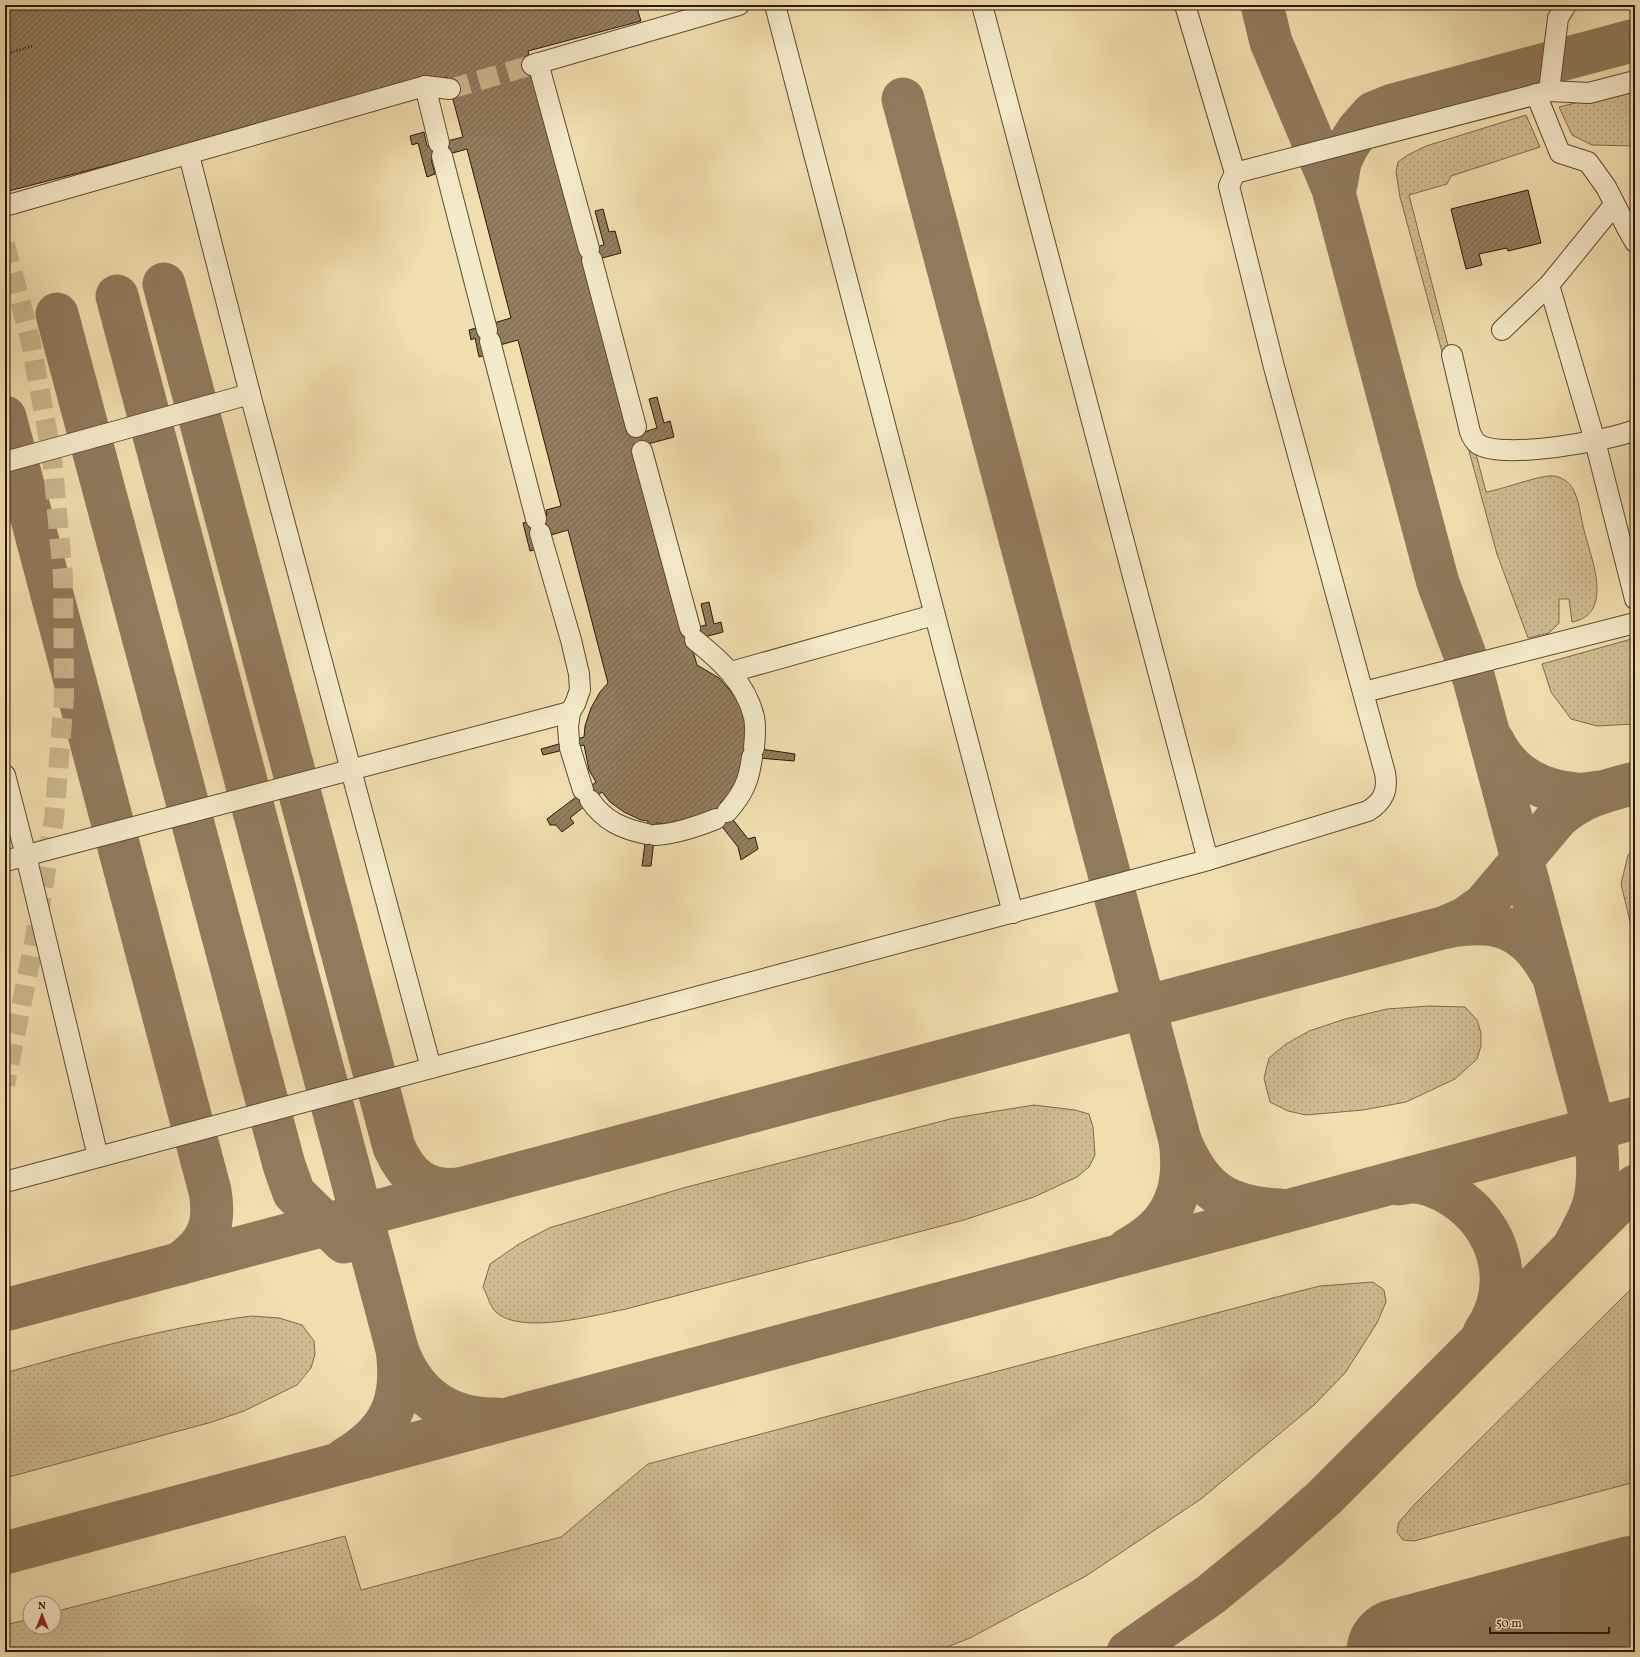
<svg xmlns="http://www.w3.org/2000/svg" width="1640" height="1657" viewBox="0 0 1640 1657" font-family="Vollkorn,serif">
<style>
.grass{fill:url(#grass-dots);stroke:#7e6a4e}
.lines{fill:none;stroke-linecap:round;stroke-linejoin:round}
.taxiway{stroke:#8f7a5c;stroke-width:43}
.runway{stroke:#8f7a5c;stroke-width:107}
.building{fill:url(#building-hatch);stroke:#2e170a}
.minor-tunnel{stroke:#c9b68d;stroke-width:20;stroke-dasharray:20 10;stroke-linecap:butt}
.minor-casing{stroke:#5e4933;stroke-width:22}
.path{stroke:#2e170a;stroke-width:2.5;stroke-dasharray:1 2;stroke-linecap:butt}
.minor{stroke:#f5eaca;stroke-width:20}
</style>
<defs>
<pattern id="grass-dots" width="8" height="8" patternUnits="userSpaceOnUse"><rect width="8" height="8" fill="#cfbc92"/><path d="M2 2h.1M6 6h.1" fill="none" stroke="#b2a17d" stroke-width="1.8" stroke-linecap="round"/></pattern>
<pattern id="building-hatch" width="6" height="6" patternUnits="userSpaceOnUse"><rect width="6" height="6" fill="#937e5f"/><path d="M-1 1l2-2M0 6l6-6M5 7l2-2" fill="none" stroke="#78664d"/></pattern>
</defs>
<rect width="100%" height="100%" fill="#f0deae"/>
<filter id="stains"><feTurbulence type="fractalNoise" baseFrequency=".005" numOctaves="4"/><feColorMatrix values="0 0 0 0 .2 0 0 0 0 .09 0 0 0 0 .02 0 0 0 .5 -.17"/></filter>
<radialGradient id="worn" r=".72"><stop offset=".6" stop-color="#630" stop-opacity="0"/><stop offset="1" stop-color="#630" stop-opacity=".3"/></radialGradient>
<g class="grass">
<path d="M1635,88V146L1592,145L1572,135L1559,107Z"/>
<path d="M1526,115L1540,147L1451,176L1447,184L1409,195L1486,492C1501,490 1542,474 1554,476C1562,477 1569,482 1573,489C1579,499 1581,519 1584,530C1591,558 1615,614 1572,622L1569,599H1559V623L1549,633L1528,638L1497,554L1400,197L1396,172L1398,162L1406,156L1426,146Z"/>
<path d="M1635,638V724L1597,726L1571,719L1551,692L1542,664Z"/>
<path d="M1635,848V942L1621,884L1628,855Z"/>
<path d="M1429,1006L1465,1007L1477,1020L1481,1033V1046L1477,1059L1455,1079L1406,1102L1363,1110L1306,1115L1288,1111L1270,1102L1264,1078L1269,1058L1286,1044L1309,1031L1345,1019L1387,1009Z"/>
<path d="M1034,1105L1075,1110L1089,1114L1093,1127L1095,1155L1089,1167L1077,1177L1034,1197L964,1220L626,1309C596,1315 518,1336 495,1311C490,1306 487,1294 483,1287L490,1264L519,1244L549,1228L683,1188L954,1118Z"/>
<path d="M1373,1282L1384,1290L1386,1302L1377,1323L1345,1373L1314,1405L1201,1499L1086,1576L970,1638L934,1652H5V1625L30,1619V1627H54V1612L345,1536L361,1590L561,1537L648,1464L1292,1293L1320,1286Z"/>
<path d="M1635,1285V1482L1414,1541L1403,1540L1397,1532L1399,1522L1415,1504Z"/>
<path d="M251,1316L279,1318L302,1325L314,1341L315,1354L311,1368L297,1385L244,1411L212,1422L5,1478V1373C86,1350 168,1327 251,1316Z"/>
</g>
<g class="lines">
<g class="taxiway">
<path d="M1262,5L1271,42L1333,189L1438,583L1474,679L1595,1132C1598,1155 1600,1180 1594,1203C1590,1219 1580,1234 1573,1248"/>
<path d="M903,99L1180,1140C1187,1189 1174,1225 1128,1249"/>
<path d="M1336,185L1340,162L1347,147L1358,130L1373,113L1393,105L1635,40"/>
<path d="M164,284L394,1147C408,1178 425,1192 460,1189"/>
<path d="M117,296L397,1349C413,1394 447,1420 496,1419"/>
<path d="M57,314L284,1165L294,1193L344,1242"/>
<path d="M5,417L210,1191C216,1225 208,1244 179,1264"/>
<path d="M1493,741C1509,774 1540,791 1576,794C1583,795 1592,793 1600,792"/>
<path d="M1446,927C1495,918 1525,926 1550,971"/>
<path d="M1180,1140C1200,1190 1226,1208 1280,1210"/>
<path d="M1398,1184C1403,1183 1408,1182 1413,1182C1426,1182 1442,1189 1453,1196C1500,1226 1517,1285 1484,1333"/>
<path d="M5,1310L1446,927L1464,919L1484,905L1558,817C1582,796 1605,791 1635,783"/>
<path d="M345,1459C391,1432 404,1401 397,1349"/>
<path d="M5,1553L1635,1118"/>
<path d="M1128,1652L1210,1595L1270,1546L1325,1497L1635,1186"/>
</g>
<path class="runway" d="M1400,1652L1635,1589"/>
</g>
<g class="building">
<path d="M5,5H636L641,21L528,51L579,246L588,249L604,245L595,211L603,209L609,232L615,231L621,253L591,261L641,433L657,428L649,399L657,397L664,423L670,421L674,437L644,445L685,630L706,625L701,604L709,602L714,624L721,622L723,632L690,641L697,665L719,678L728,688L738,701L744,714L754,748L795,754L794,761L747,757L732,791L720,803L748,839L755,837L758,849L741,860L738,847L716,819L698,817L667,824L656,823L651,866H642L648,821L641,820L624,812L610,802L602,792L570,818L574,823L562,832L556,825H550L547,819L596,782L589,770L584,745L543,755L541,749L584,737L585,726L591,708L600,692L608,683L568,530L551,535L550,530L534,534L538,549L530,551L523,523L547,516L546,510L561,506L518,340L500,345L486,355L479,357L475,338L471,340L469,330L511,318L467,149L431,159L435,174L427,177L418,143L412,145L410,136L424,132L427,146L463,137L447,77L5,192Z"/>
<path d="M1528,190L1541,243L1508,251L1507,248L1479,254L1482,265L1466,269L1451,209Z"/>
</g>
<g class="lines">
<g class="minor-tunnel">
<path d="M450,89L532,65"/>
<path d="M5,244L30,338L52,457L63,577L64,698L54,819L35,938L5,1085"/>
</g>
<defs>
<g id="minor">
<path d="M775,5L1013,913"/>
<path d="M982,5L1208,860"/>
<path d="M538,63L589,249"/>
<path d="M532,65L739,5"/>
<path d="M425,86L439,143"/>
<path d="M1549,91L1589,93L1635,81"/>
<path d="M1536,94L1560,153L1588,162L1606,187L1627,228L1635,242"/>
<path d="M189,155L250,394L431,1068"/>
<path d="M442,156L487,330"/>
<path d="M1235,173L1549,91L1558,18L1566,5"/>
<path d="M5,206L425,86L450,89"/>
<path d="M592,260L636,427"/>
<path d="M1549,285L1595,441L1635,599"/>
<path d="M1502,330L1549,285L1614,205"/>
<path d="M490,341L536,519"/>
<path d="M1452,355L1470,432C1472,437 1474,441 1478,444C1501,460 1609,441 1635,430"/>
<path d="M642,451L690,628"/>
<path d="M5,462L250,394"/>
<path d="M540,533L571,640L579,674L580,690L575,704L570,712L568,727L569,741"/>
<path d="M695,640C720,660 746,683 754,717C756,727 755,738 754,748"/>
<path d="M731,672L934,615"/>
<path d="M1364,692L1635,623"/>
<path d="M570,748L583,790"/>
<path d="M5,775L26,856L98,1157"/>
<path d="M590,800C604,821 623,829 647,834"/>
<path d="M727,812C743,794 749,781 752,757"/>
<path d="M655,835C676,834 696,827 716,819"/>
<path d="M5,861L570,712"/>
<path d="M5,1182L1208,860L1368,811C1384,801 1388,790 1385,773L1274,367L1229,186L1235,173L1185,5"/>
</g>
</defs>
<use href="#minor" class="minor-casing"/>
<path class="path" d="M5,54L32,46"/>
<use href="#minor" class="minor"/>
</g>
<rect width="1640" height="1657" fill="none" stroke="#f0deae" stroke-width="20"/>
<rect x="6" y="6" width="1628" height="1645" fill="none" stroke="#2e170a" stroke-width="2"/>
<rect x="10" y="10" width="1620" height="1637" fill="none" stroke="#2e170a"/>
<g transform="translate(42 1615)"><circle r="19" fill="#f5eaca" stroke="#a5967d"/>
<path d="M0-3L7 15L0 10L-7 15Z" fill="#8f2418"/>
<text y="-6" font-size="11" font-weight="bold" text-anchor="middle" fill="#2e170a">N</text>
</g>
<path d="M1490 1627v6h119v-6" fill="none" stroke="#2e170a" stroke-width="2"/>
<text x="1496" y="1627" font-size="12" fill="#2e170a" stroke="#f5eaca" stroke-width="3" paint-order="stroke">50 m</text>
<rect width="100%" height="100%" filter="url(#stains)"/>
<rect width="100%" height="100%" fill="url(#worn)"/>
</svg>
